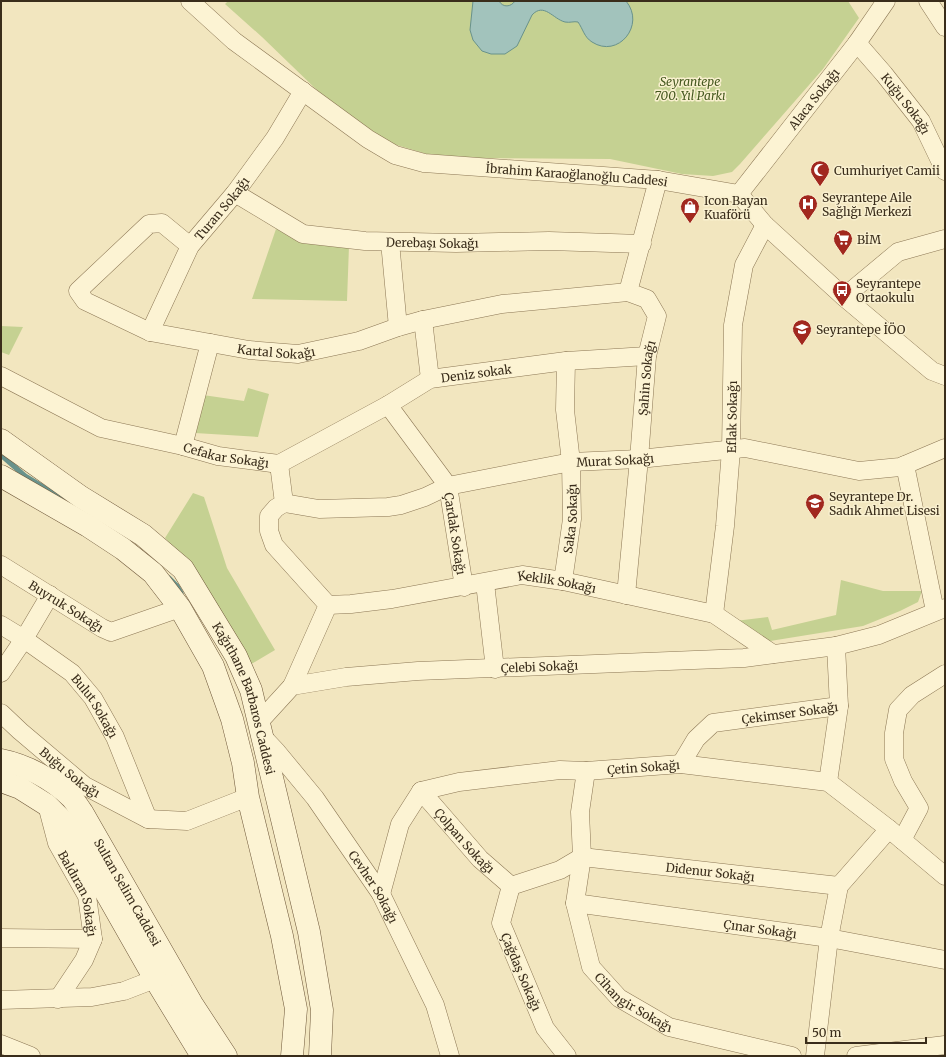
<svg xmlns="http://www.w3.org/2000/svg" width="946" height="1057" viewBox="0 0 946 1057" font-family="Merriweather,serif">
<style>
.green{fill:#c5d192}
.water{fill:#a2c3bc;stroke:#69928b}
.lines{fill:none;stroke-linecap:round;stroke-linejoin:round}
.stream{stroke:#69928b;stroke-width:5}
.minor-casing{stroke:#8c7755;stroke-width:19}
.secondary-casing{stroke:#6e5739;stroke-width:23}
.minor{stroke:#fcf3d3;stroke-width:18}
.secondary{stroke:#fcf3d3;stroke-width:22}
.labels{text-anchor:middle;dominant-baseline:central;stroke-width:3;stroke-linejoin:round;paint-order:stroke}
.park-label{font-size:12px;font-style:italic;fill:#465920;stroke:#f9f0cf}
.street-label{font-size:12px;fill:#3a2d1b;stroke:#f9f0cf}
.poi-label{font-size:12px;fill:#3a2d1b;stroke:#f9f0cf;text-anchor:start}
</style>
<rect width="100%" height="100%" fill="#f2e6bf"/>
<g class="green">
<path d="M228,1H848L859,18L823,69L740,164L732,172L713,176L682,174L610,159L472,158L430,155L390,143L374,133L320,93L262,37L225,4Z"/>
<path d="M276,229L310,243L349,246L347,301L252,299Z"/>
<path d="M1,326L23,327L9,355L1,352Z"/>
<path d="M248,388L269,394L258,437L195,433L203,395L244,401Z"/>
<path d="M193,493L204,497L227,568L275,650L248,666L203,581L165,538Z"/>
<path d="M841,580L883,591H922L918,602L900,611L863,626L764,642L735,621L768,617L772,630L836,615Z"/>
</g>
<path class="water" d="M473,1H499C503,8 511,7 515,1H626C646,25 618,59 592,42C584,37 583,29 578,22C574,21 570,23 565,22C553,19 544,2 532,15L517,46L505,54H491L482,51L473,40L470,30Z"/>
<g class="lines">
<g class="stream">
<path d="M1,455L25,476L63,499"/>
<path d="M169,578L177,586L181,593"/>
</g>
<defs>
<g id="minor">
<path id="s1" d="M190,1L234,41L368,139L395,155L424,163L658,180L739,194L765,225L844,297L932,371L945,376"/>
<path d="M928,1L945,27"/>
<path id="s2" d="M857,43L884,74L921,121L945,171"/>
<path id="s3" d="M235,193L303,234L365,241L456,243L549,241L642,244"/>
<path id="s4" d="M739,194L857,43L886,1"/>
<path d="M390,242L398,327"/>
<path id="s5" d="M190,246L162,223L149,224L78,291L85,301L150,332L249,350L298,354L359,341L398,327L423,320L502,304L628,292"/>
<path d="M844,297L898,252L945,239"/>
<path d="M423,320L430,379"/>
<path id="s6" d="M150,332L190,246L235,193L275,138L303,91"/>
<path id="s7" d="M1,376L101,428L183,446L218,456L279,464"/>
<path id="s8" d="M388,405L448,486L464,587"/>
<path d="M183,446L210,343"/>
<path id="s9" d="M279,464L388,405L430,379L566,361L647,356"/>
<path d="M279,464L284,503L276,508L269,516V531L274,545L328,605L292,686"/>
<path d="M905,465L935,611"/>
<path id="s10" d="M284,503L319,509L388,507L401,505L425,497L448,486L571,462L639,459L745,448L859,471L900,467L945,448"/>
<path id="s11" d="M1,565L102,628L111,632L180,608"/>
<path id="s12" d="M563,581L572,519L571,462L565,410L566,361"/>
<path d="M485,583L495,669"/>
<path id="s13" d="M626,595L639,459L647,356L657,316L647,299L628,292L658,180"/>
<path id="s14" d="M328,605L351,604L392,599L522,575L563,581L714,614L773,654"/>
<path id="s15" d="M714,614L725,526L731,450L733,325L744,265L765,225"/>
<path id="s16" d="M1,625L24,639L72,673L93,698L115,737L148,819"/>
<path d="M1,673L24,639L50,595"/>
<path id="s17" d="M1,713L20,731L85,786L148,819L187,821L248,797"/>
<path id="s18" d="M260,721L292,686L346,677L418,671L744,658L836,646"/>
<path id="s19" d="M262,736L277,752L315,798L381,894L435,1005L450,1056"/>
<path id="s20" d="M681,764L696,739L713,723L839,706L836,646L879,635L945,608"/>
<path id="s21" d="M586,771L580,812L582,857L575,903L591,967L619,998L669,1027L792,1056"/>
<path d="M828,782L839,706"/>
<path id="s22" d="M421,791L480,859L511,886"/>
<path id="s23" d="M47,805L57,843L87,896L93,939L84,960L58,999"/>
<path d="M902,840L919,808L903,781L894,759V733L898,710L912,695L945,674"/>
<path id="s24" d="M582,857L839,886"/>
<path id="s25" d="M381,894L400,824L421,791L459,782L560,770L586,771L681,764L828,782L889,829L945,876"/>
<path id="s26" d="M575,903L829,938L945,960"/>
<path d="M1,938L93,939"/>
<path d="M1,1000L92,997L124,991L155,979"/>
<path d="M1,1044L31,1056"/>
<path d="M567,1056L545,1028L501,923L511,886L560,870L582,857"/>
<path d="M815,1056L829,938L839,886L889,829"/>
<path d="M856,1056L945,1045"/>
</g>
<g id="secondary">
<path id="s27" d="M1,440L81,497L143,535L183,569L236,656L251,690L309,932L322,1010L320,1056"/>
<path d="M1,476L88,526L123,549L153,573L180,608L213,666L232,719L243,763L248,797L282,936L296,1009L292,1056"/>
<path id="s28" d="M1,760C26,765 52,779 71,797C75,801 78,807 82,812L192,1004L226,1056"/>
<path d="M1,781L20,788L47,805L68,826L155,979L202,1056"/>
</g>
</defs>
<use href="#minor" class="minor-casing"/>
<use href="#secondary" class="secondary-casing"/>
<use href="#minor" class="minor"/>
<use href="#secondary" class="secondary"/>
</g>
<defs>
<symbol id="mosque-pin" viewBox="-11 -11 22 30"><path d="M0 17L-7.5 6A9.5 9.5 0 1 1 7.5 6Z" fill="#a1281f" stroke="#f9f0cf"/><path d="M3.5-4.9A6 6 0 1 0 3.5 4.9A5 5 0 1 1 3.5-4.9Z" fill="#fff"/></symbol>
<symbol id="hospital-pin" viewBox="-11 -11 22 30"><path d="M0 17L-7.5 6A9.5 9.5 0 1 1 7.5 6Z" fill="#a1281f" stroke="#f9f0cf"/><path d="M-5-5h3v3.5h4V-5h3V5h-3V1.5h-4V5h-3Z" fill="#fff"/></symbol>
<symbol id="shop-pin" viewBox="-11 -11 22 30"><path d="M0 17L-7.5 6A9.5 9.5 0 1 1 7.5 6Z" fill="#a1281f" stroke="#f9f0cf"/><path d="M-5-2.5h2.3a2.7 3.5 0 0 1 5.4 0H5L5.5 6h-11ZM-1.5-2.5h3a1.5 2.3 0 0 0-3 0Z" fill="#fff"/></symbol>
<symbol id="supermarket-pin" viewBox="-11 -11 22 30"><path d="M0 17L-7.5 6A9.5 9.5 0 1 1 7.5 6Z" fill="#a1281f" stroke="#f9f0cf"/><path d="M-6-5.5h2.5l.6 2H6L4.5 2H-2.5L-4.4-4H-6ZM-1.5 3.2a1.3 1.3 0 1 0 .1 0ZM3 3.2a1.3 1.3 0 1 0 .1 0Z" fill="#fff"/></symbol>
<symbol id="bus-pin" viewBox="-11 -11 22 30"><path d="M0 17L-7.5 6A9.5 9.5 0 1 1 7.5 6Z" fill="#a1281f" stroke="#f9f0cf"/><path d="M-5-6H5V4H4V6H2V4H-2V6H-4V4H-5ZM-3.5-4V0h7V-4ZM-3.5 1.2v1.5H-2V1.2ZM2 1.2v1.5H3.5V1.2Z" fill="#fff"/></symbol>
<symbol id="school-pin" viewBox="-11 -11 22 30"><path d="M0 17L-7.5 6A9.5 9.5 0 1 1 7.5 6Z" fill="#a1281f" stroke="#f9f0cf"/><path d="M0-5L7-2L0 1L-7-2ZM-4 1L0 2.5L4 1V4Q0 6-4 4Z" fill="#fff"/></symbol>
</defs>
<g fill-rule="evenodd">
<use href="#mosque-pin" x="809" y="159" width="22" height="30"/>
<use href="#hospital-pin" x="797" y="193" width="22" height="30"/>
<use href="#shop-pin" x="679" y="196" width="22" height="30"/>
<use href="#supermarket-pin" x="832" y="228" width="22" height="30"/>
<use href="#bus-pin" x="831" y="279" width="22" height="30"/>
<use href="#school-pin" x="791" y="318" width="22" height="30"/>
<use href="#school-pin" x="804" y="492" width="22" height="30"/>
</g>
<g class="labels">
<g class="park-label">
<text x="690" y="81">Seyrantepe<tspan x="690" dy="14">700. Yıl Parkı</tspan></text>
</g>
<g class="street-label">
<text stroke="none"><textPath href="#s4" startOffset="121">Alaca Sokağı</textPath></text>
<text stroke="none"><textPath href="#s2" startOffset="78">Kuğu Sokağı</textPath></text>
<text stroke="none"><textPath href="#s1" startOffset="440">İbrahim Karaoğlanoğlu Caddesi</textPath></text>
<text stroke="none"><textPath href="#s6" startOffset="144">Turan Sokağı</textPath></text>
<text stroke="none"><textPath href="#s3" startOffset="209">Derebaşı Sokağı</textPath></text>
<text stroke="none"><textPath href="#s5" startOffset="359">Kartal Sokağı</textPath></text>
<text stroke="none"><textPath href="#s9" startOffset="220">Deniz sokak</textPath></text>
<text stroke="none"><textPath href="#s13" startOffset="218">Şahin Sokağı</textPath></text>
<text stroke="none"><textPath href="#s15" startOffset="198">Eflak Sokağı</textPath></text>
<text stroke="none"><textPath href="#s7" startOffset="241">Cefakar Sokağı</textPath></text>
<text stroke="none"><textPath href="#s10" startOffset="338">Murat Sokağı</textPath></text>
<text stroke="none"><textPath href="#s12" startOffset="63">Saka Sokağı</textPath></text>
<text stroke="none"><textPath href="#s8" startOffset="149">Çardak Sokağı</textPath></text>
<text stroke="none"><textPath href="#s14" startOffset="232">Keklik Sokağı</textPath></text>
<text stroke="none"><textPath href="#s11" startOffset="77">Buyruk Sokağı</textPath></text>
<text stroke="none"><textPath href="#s18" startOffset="296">Çelebi Sokağı</textPath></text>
<text stroke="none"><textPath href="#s27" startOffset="368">Kağıthane Barbaros Caddesi</textPath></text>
<text stroke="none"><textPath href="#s16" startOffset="126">Bulut Sokağı</textPath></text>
<text stroke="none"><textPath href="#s20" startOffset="130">Çekimser Sokağı</textPath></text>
<text stroke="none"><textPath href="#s25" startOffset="336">Çetin Sokağı</textPath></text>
<text stroke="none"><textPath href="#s17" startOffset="91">Buğu Sokağı</textPath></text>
<text stroke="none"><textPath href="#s22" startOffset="66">Çolpan Sokağı</textPath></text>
<text stroke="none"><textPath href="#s24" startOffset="129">Didenur Sokağı</textPath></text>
<text stroke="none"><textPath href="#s19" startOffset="188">Cevher Sokağı</textPath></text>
<text stroke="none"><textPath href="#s28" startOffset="191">Sultan Selim Caddesi</textPath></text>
<text stroke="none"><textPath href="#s23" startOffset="95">Baldıran Sokağı</textPath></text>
<text stroke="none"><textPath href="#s26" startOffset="187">Çınar Sokağı</textPath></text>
<text transform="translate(521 972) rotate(67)">Çağdaş Sokağı</text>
<text stroke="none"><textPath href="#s21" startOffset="255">Cihangir Sokağı</textPath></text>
</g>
<g class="poi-label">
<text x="834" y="170">Cumhuriyet Camii</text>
<text x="822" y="197">Seyrantepe Aile<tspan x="822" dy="14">Sağlığı Merkezi</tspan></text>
<text x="704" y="200">Icon Bayan<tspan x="704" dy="14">Kuaförü</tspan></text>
<text x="857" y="239">BİM</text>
<text x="856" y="283">Seyrantepe<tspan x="856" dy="14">Ortaokulu</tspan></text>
<text x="816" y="329">Seyrantepe İÖO</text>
<text x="829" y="496">Seyrantepe Dr.<tspan x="829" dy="14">Sadık Ahmet Lisesi</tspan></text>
</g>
</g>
<rect width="946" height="1057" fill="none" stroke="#3a2d1b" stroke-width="4"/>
<path d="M806 1037v6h120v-6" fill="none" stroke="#3a2d1b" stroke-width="2"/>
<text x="812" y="1037" font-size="12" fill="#3a2d1b" stroke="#f9f0cf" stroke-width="3" paint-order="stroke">50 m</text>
</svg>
